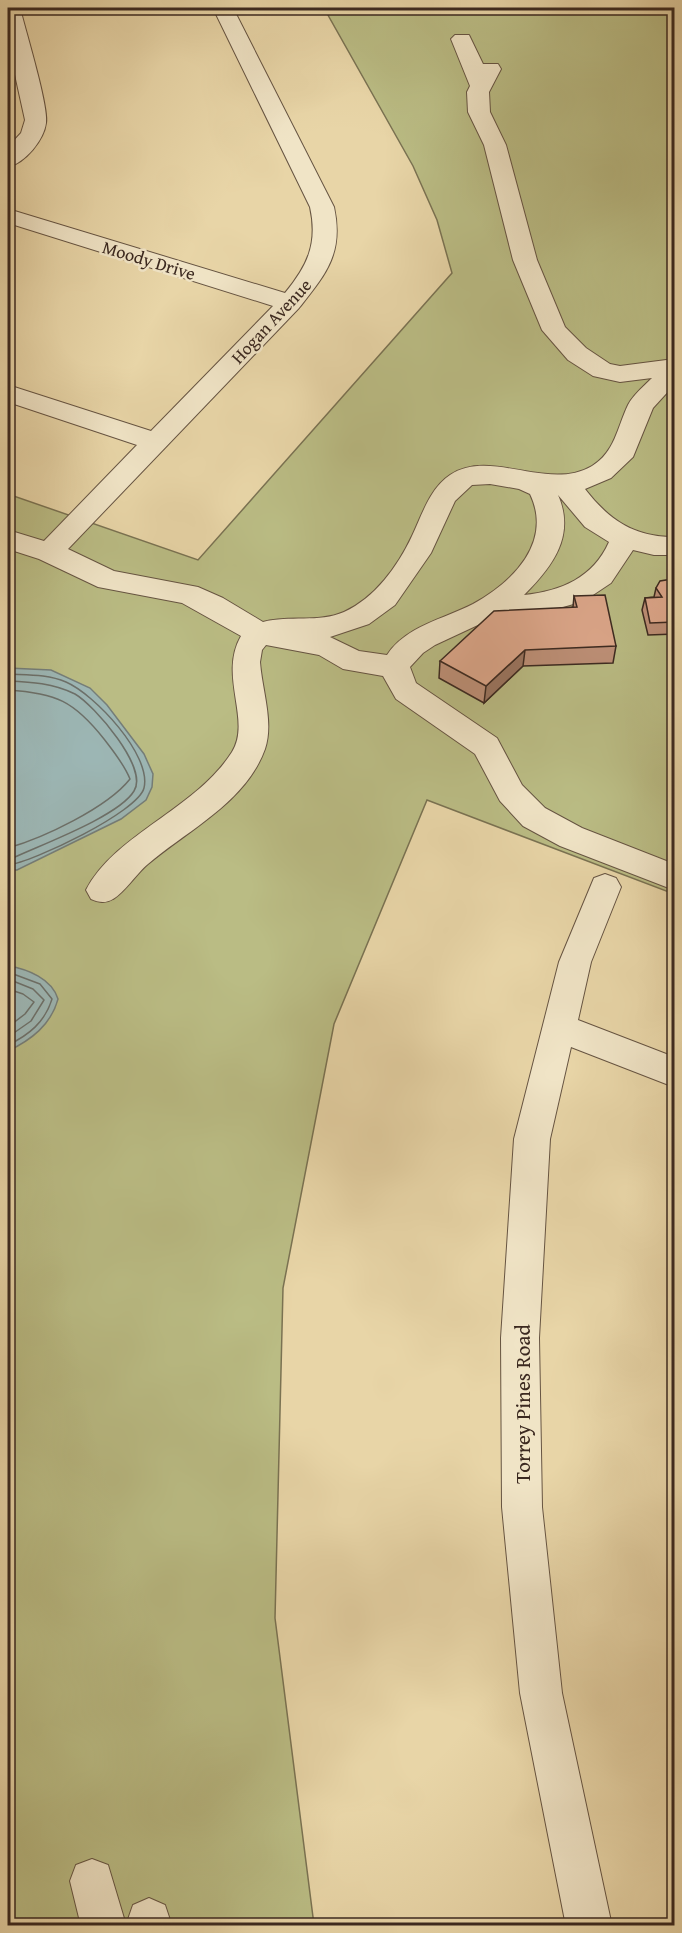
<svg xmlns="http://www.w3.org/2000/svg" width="682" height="1933" viewBox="0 0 682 1933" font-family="'Gentium Book Plus',serif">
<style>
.green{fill:#babc84;stroke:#7a7252;stroke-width:1.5}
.water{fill:#9cb6b4;stroke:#757e79;stroke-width:1.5}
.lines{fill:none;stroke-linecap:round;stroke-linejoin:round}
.shore{stroke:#6c706a;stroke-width:1.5}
.minor-casing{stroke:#665442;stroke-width:2}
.minor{fill:#f0e4c6;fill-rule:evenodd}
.wall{fill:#be9078;stroke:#3b2920;stroke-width:1.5}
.shaded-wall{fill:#9b7561;stroke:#3b2920;stroke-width:1.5}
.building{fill:#dda78b;stroke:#3b2920;stroke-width:1.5}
.labels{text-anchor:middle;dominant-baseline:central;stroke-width:5;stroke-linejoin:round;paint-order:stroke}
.far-street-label{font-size:18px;fill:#3b2920;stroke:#f0e4c6}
.street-label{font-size:21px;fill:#3b2920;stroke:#f0e4c6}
</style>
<rect width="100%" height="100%" fill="#e8d5a7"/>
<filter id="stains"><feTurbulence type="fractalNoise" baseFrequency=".00333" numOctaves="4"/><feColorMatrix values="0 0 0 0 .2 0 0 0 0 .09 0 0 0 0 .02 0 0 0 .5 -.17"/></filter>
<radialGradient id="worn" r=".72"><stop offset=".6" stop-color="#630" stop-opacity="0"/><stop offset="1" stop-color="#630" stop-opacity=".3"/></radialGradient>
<path class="green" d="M324,8H674V894L427,800L334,1024L283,1288L275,1618L314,1925L8,1926V494L198,560L452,273L437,220L413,166Z"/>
<g class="water">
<path d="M8,668L51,670L90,688L107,705L144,754L153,774L152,787L146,800L121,819L17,870H8Z"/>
<path d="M8,966C28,969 52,979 58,999C51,1025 31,1040 8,1051Z"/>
</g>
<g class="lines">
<g class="shore">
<path d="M8,674C28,675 48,674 66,682C94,694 152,755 144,788C138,812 33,862 8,865"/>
<path d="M8,681C31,682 53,683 75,694C94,705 149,768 134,791C119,816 43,844 15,857H8"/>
<path d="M8,690C56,693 74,701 104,739C114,752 124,764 130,779C107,808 43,838 8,848"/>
<path d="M8,972L40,984L52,999C45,1022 29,1035 8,1045"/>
<path d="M8,979L33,989L44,1000L31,1021L8,1037"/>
<path d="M8,989L23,994L34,1002L25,1014L8,1027"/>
</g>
<defs>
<g id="minor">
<path d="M8,8H20C25,29 49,107 46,123C44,140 25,163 8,167V147L21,133L25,120L8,43Z"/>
<path d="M213,8H233L334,207C344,253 326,274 299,308L68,549L114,571L198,587L223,598L263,622C289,615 319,623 344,612C375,598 398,566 412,536C422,515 430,488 450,475C491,448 548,492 592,466C615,452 617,428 628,405C633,395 644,386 652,378L620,382L593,376L568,360L542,330L513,260L484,145L468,112L467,92L470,86L451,39L455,35H469L483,64H498L501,69L489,92L490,112L506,145L537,260L565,327L586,348L610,364L620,366L674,359V385L653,408L633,457L611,478L585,489C609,520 634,537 674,537V555H654L633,550L611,583L584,601L542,613L495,617L435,645L423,653L410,667L416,683L497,738L522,785L545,808L582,828L674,864V890L560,846L523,826L500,801L475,754L396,699L383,676L343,669L319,655L266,645L262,650L260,662C262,690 274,722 265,749C246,802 188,830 148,864C137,873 124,893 113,899C105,904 98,902 91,899L86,890C115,834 196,809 232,752C252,720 218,676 241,636L182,603L98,587L39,559L8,549V530L44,541L137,445L8,402V385L151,431L273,306L8,223V209L285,293C308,265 318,243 310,207ZM490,484L519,489L530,494C553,542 513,582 473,604C444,619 406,626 387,655L359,651L330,637L369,624L395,605L431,553L455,501L472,485ZM558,495L585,527L609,542C593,578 561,591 524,595C552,567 576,536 558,495Z"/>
<path d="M605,874L616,878L621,887L591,962L578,1020L674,1057V1087L571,1047L550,1139L539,1338L542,1507L562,1693L612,1926H566L520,1693L502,1507L501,1338L514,1139L559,962L594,878Z"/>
<path d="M92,1859L108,1865L126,1925L133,1905L149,1898L165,1905L172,1926H81L70,1881L76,1865Z"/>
</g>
</defs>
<use href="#minor" class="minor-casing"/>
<use href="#minor" class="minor"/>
</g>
<g class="wall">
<path d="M675,574V634L648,635L642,610L645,598L654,597L656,588L672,579Z"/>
<path d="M574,596L616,646L613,663L523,666L484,703L439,678L440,661L573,607Z"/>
</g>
<path class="shaded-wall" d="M525,650L523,666L484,703L486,686Z"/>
<g class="building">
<path d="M675,574V622L650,623L645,598L662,597L656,588L660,581L672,579Z"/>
<path d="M605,595L616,646L525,650L486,686L440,661L494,611L577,607L574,596Z"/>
</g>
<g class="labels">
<g class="far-street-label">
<text transform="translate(149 260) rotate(17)">Moody Drive</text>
<text transform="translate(271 321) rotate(-47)">Hogan Avenue</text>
</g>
<g class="street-label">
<text transform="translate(522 1404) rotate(-90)">Torrey Pines Road</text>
</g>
</g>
<rect width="682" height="1933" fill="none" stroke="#e8d5a7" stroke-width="30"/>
<rect x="9" y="9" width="664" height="1915" fill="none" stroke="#3b2920" stroke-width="3"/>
<rect x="15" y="15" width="652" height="1903" fill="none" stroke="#3b2920" stroke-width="1.5"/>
<rect width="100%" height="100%" filter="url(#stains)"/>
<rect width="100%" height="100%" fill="url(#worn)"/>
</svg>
